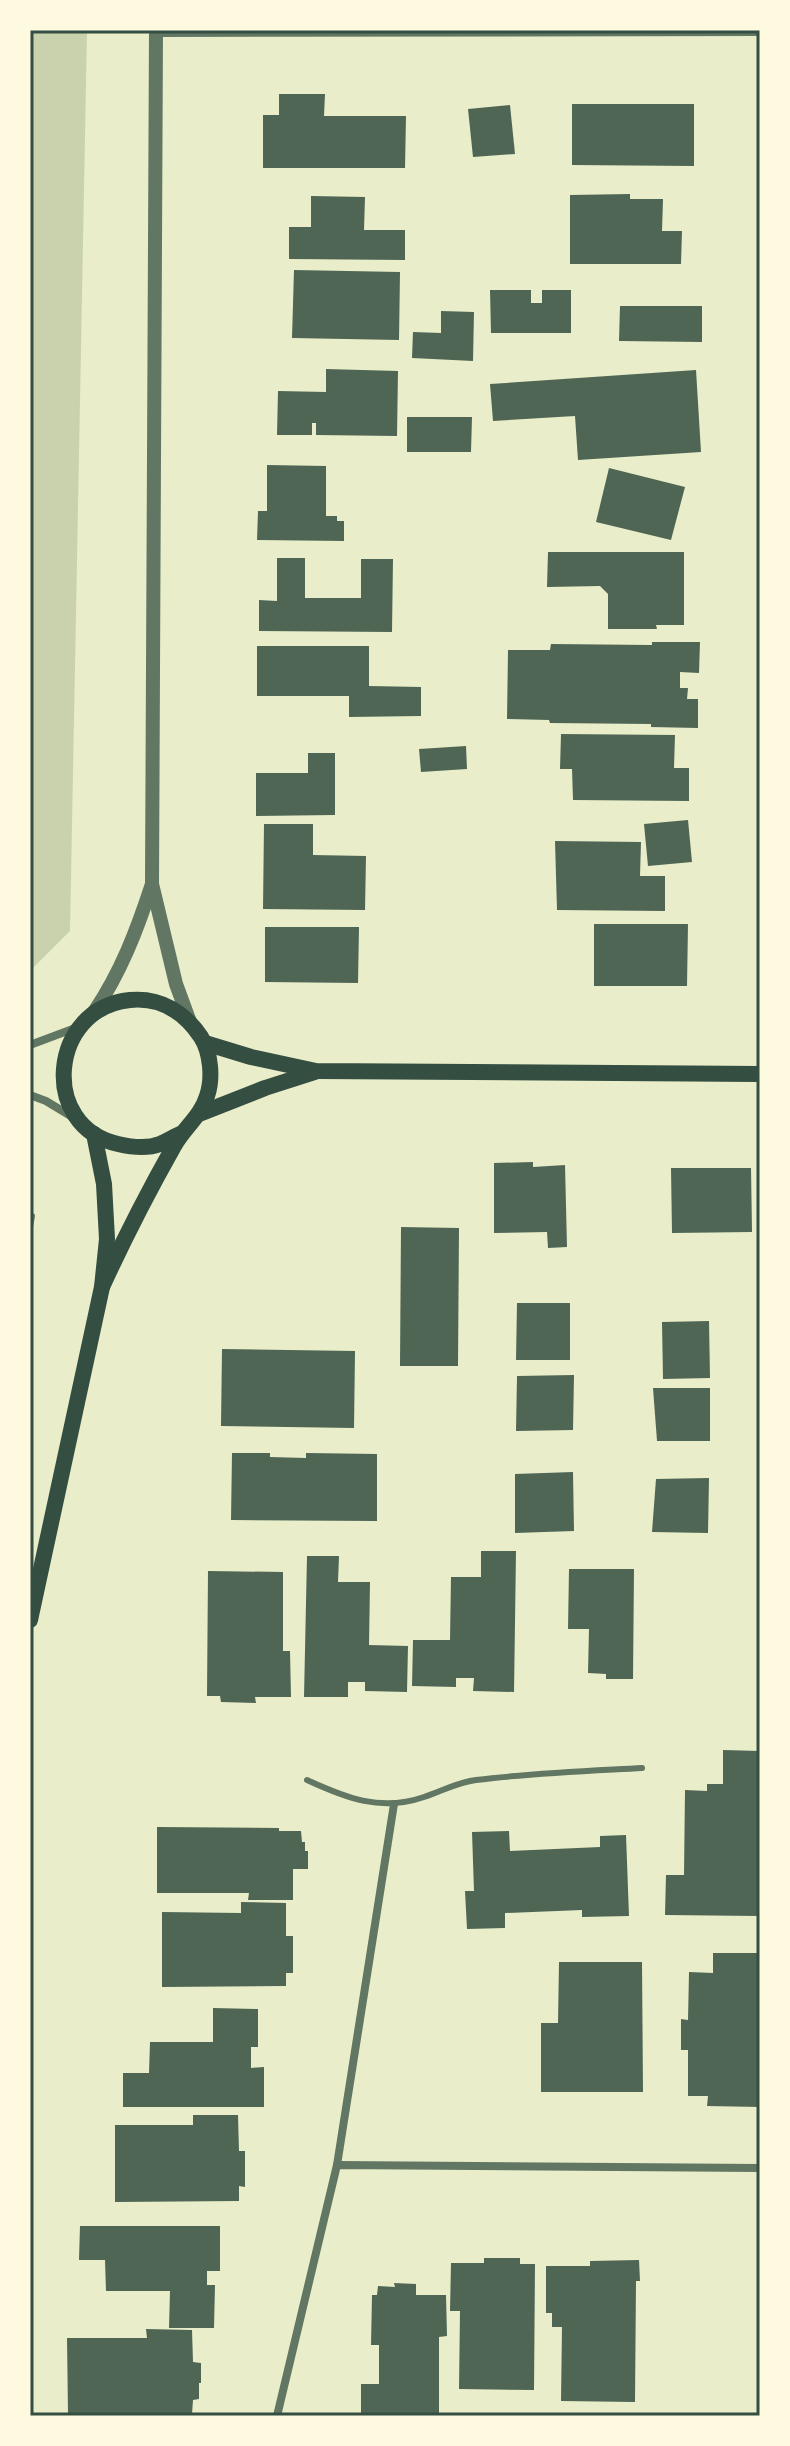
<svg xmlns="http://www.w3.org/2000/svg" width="790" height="2446" viewBox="0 0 790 2446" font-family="Roboto,sans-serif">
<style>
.green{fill:#cad2ad}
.building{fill:#4f6655}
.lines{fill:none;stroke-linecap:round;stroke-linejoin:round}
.service{stroke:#617663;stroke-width:6}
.minor{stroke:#617663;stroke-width:8}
.tertiary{stroke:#617663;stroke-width:14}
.secondary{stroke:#344e41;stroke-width:16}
.neatline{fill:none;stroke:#344e41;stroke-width:3}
</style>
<rect width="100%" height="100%" fill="#e9edc9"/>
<path class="green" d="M30,30H87L70,931L30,971Z"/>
<g class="building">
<path d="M279,94H325L324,116H406L405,168H263V115H279Z"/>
<path d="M572,104H694V166L572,165Z"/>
<path d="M510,105L515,154L473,157L468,109Z"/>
<path d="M630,194V199H663L662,231H682L681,264H570V195Z"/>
<path d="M311,196L365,197L364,230H405V260L289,259V227H311Z"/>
<path d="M294,270L400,272L399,340L292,338Z"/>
<path d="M490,290H531V303H542V290H571V333H491Z"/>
<path d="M620,306H702V342L619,341Z"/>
<path d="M441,311L474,312L473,361L412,358L413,332L441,333Z"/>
<path d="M326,369L398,371L397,436L316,435V423H312V435H277L278,391L326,392Z"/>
<path d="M696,370L701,452L578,460L575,416L493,421L490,384Z"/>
<path d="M407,417H472L471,452H407Z"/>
<path d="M267,465L326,466V516H337V521H344V541L257,540L258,511H267Z"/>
<path d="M609,468L685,487L671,540L596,522Z"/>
<path d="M548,552H684V625H656L657,629H608V594L600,586L547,587Z"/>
<path d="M277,558H305V598H361V559H393L392,632L259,631V600L277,601Z"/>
<path d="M652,642H700L699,673L680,672V688H688L687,699H698V728L651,727V724L550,723L549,720L507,719L508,650H550L551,644L652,645Z"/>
<path d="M257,646H369V686L421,687V716L349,717V696H257Z"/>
<path d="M561,734L675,735L674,768H689V801L573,800L572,769H560Z"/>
<path d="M466,746L467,769L421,772L419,749Z"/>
<path d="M308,753H335V815L256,816V773H308Z"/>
<path d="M688,820L692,862L648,866L644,824Z"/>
<path d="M264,824H313V855L366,856L365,910L263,909Z"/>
<path d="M555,841L641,842L640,876H665V911L557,910Z"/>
<path d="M594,924H688L687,986H594Z"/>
<path d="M265,927H359L358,983L265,982Z"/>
<path d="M533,1162V1167L565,1165L567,1247L548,1248L547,1232L494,1233V1163Z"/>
<path d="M671,1168H751L752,1232L672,1233Z"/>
<path d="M401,1227L459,1228L458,1366H400Z"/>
<path d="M517,1303H570V1360H516Z"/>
<path d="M709,1321L710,1378L663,1379L662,1322Z"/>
<path d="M222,1349L355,1351L354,1428L221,1426Z"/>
<path d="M574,1375L573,1430L516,1431L517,1376Z"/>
<path d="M653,1388H710V1441H657Z"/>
<path d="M232,1453H270V1457L306,1458V1453L377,1454V1521L231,1520Z"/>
<path d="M573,1472L574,1531L515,1533V1474Z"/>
<path d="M709,1478L708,1533L652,1532L656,1479Z"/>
<path d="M481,1551H516L514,1692L473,1691L474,1678H456V1687L412,1686L413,1640H450L451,1577H481Z"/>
<path d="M307,1556H339L338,1582H370L369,1645L408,1646L407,1692L365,1691V1682H348V1697H304Z"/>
<path d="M569,1569H634L633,1679H606V1674L588,1673L589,1629H568Z"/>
<path d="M208,1571L283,1572V1651H290L291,1697H255L256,1703L221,1702L220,1696H207Z"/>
<path d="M723,1750L760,1751L758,1916L665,1915L666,1875H684L685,1790L707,1791V1784H723Z"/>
<path d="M157,1827L279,1828V1831H301L302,1842H305V1851H308V1869H293V1900H248L249,1893H157Z"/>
<path d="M509,1831L510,1851L600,1847V1836L626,1835L629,1916L582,1917V1910L505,1913V1928L467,1929L465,1891H474L472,1832Z"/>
<path d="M241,1902L286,1903V1936H293V1973H286V1986L162,1987V1912L241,1913Z"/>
<path d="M713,1953H760V2107L707,2106L708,2096H688V2050H681V2019L688,2020L689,1972L713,1973Z"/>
<path d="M559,1962H642L643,2092H541V2023H558Z"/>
<path d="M213,2008L258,2009V2047H251V2068L264,2067V2107H123V2073H149L150,2042H213Z"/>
<path d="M193,2115H238L239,2151H245V2187L239,2186V2201L115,2202V2125H193Z"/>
<path d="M80,2226H220V2271H207V2285H215L214,2328H169L170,2291H106L105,2260H79Z"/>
<path d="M484,2258H520V2264H535L534,2390L459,2389L460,2311H450L451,2263H484Z"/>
<path d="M639,2260L640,2281H636L635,2402L561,2401L562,2327H552V2313H546V2266H590V2261Z"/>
<path d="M394,2283L416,2284V2295H446L447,2336L439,2337V2416H361V2384H379V2345H371L372,2295H377L378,2286L395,2287Z"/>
<path d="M146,2329L192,2330L193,2362L201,2363V2383H199V2399L193,2400L192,2414H187L188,2416H163L162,2413L68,2414L67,2338H147Z"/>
</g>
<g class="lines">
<g class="service">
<path d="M30,1227L32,1216"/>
<path d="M307,1780C346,1798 381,1812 424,1797C442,1791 458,1782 476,1780C531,1773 587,1771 642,1768"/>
</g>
<g class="minor">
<path d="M156,33L760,32"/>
<path d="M30,1045L78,1027"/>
<path d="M30,1095L46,1101L74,1118"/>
<path d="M337,2165L394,1804"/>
<path d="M277,2416L337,2165L760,2168"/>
</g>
<g class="tertiary">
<path d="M156,30L152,884L176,984L190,1022"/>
<path d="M94,1012C121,972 137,930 152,884"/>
</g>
<g class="secondary">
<path d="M205,1043L251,1057L316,1071L760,1074"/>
<path d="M199,1114L265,1088L315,1072"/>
<path d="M102,1287C124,1239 148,1192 174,1146C184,1128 201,1116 207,1096C213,1079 211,1053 201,1037C185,1013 161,997 130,1000C49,1008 39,1127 118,1144C131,1147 147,1149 160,1144C167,1141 175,1136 182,1133"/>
<path d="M30,1620L102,1287L107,1239L104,1184L94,1134"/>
</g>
</g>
<rect width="790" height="2446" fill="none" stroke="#fefae0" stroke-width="64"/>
<rect x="32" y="32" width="726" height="2382" class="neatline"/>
</svg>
